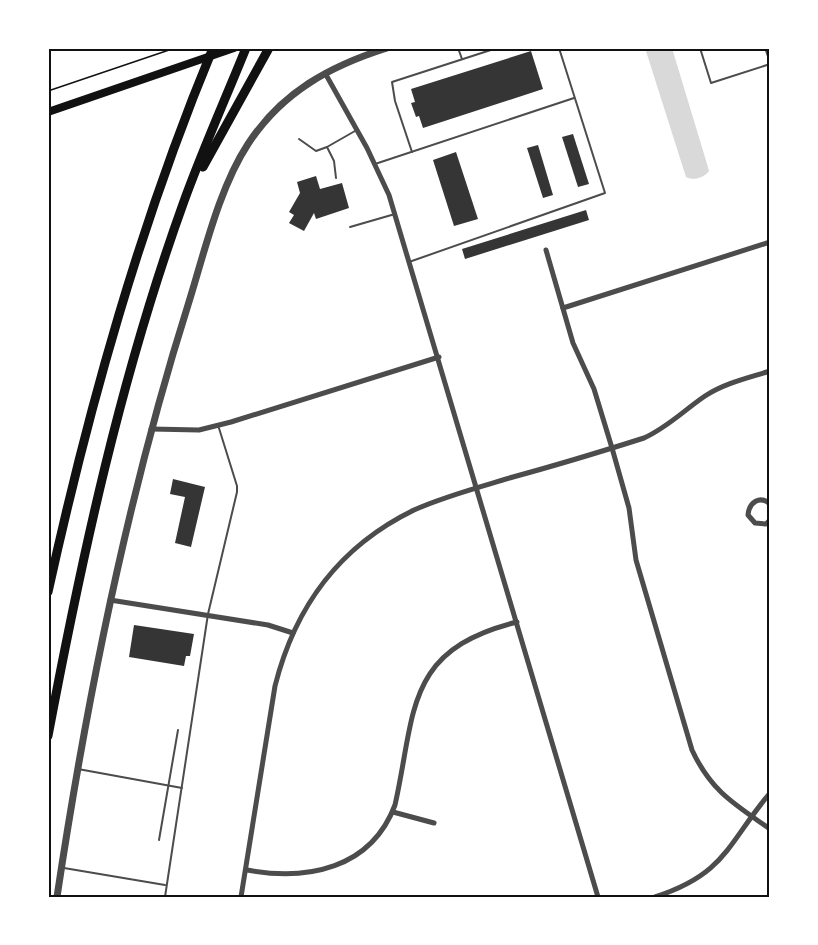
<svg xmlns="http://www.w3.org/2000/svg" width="818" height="945" viewBox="0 0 818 945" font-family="Figtree,sans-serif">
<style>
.water{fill:#d9d9d9}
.building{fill:#353535}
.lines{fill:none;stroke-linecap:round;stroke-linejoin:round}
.path{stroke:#111;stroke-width:1.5}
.service{stroke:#4c4c4c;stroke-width:2}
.minor{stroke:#4c4c4c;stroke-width:5}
.tertiary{stroke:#4c4c4c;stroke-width:7}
.secondary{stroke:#111;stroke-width:8}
.motorway{stroke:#111;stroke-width:9}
.neatline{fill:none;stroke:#111;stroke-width:2}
</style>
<rect width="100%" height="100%" fill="#fff"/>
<path class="water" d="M645,48H672L707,164L709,171C704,178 693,181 686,177Z"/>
<g class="building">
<path d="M531,51L543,89L423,128L419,116L416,117L411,103L415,102L411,89Z"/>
<path d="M573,134L589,184L578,187L562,137Z"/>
<path d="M538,145L553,195L543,198L527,148Z"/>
<path d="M456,152L478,219L454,226L433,160Z"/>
<path d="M316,176L320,189L342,183L349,208L316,219L314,213L304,231L289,223L294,215L289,212L300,193L297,182Z"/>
<path d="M586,210L589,220L465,259L462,249Z"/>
<path d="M173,479L205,487L191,547L175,543L185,497L170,494Z"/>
<path d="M134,625L194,634L190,656H186L184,666L129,657Z"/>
</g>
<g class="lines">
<path class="path" d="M48,91L175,48"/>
<g class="service">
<path d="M458,48L462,59"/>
<path d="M700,48L711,83L770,64"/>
<path d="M765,48L770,62"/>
<path d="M299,139L316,151L327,147"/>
<path d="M412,152L395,101L392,82L497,48"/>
<path d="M375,164L574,98"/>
<path d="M336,178L334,161L327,147L355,131"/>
<path d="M350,227L395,214"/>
<path d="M409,262L605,193L559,48"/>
<path d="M78,769L182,788"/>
<path d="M159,840L178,730"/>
<path d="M64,868L165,885"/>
<path d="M165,897L208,614L237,492V486L218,425"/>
</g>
<g class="minor">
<path d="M325,73L367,148L389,195L598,897"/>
<path d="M546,250L573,343L594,389L612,448L629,508L636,560L692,750C711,791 734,804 770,829"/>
<path d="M563,308L770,242"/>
<path d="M151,429L199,430L231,422L439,357"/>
<path d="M770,504C760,495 749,502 748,515L755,523L766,524L770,520"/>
<path d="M110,600L268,625L293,633"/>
<path d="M393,812L434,823"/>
<path d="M247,870C307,881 371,869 395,805C416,712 404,650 517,622"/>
<path d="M241,897L275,686C295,607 338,547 414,510C445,496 480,487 513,477C557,465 600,452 644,438C668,427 683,411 705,396C725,383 748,378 770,371"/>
<path d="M655,897C726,874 727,844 770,793"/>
</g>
<path class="tertiary" d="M57,897C87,697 127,498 188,305C204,254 219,188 248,144C282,92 330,66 387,48"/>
<path class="secondary" d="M48,112L234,48"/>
<g class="motorway">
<path d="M203,167L269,48"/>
<path d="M48,592C89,406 140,224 213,48"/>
<path d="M48,736C82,556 121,376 183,204C202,151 225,100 246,48"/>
</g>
</g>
<rect width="818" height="945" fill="none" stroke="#ffffff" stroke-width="99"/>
<rect x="50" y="50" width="718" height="846" class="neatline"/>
</svg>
